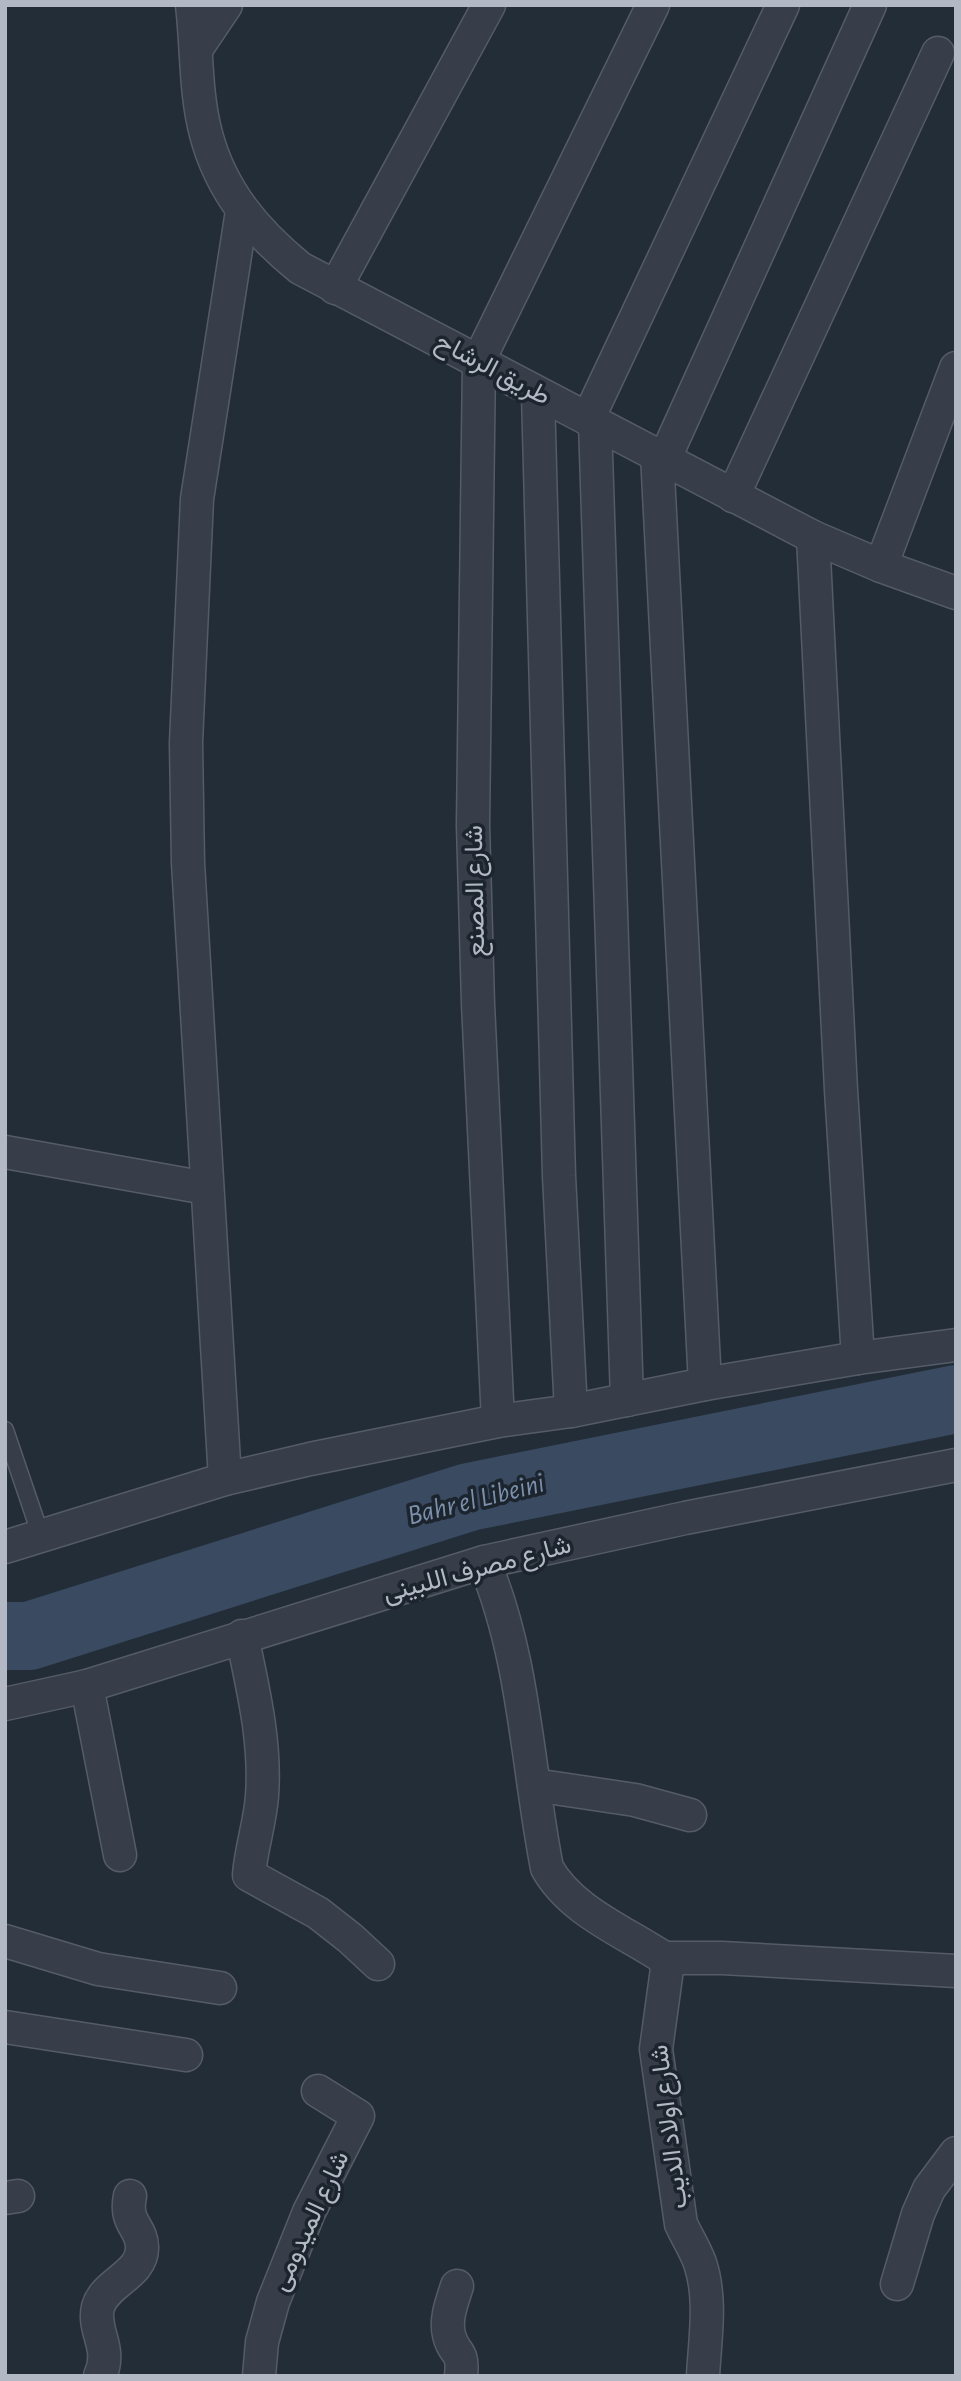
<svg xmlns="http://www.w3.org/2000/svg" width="961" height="2381" viewBox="0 0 961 2381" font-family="'Alegreya Sans',Vazirmatn,sans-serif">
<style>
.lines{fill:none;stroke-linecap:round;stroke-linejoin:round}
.river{stroke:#394a61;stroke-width:68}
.lane-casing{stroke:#555c67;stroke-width:19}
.street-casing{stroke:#555c67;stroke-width:35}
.lane{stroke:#373e49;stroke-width:16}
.street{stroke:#373e49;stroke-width:32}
.labels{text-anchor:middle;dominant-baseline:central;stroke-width:7;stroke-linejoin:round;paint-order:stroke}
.street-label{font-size:26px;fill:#b2b9c5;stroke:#1c242e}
.water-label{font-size:28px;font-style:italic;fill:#7c90ab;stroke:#1c242e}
</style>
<rect width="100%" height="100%" fill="#232d38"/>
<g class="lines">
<path class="river" d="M5,1636H29L469,1497L956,1399"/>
<defs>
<path id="lane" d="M5,1430L41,1536"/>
<g id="street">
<path d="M192,5C197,47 195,93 206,134C221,191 255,231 300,268L813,537L881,566L956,593"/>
<path d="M197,48L226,5"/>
<path d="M335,288L489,5"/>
<path d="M538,394L559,1176L571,1411"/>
<path d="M588,419L783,5"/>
<path d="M595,423L627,1400"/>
<path d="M657,455L705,1384"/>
<path d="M664,460L870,5"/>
<path d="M733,496L938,53"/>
<path d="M813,537L841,1090L858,1358"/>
<path d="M881,566L956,368"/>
<path d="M5,1152L206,1188"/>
<path d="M498,1421L478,1004L473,825L479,360L653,5"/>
<path d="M225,1479L188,863L186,743L197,499L242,211"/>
<path d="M5,1547L225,1479L310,1459L498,1421L571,1411L705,1384L858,1358L956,1345"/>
<path d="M484,1562C525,1659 527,1766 547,1868C571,1911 625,1932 664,1958L667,1969L656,2049L681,2224C687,2237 695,2249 700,2263C712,2299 705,2338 703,2376"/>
<path d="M242,1636C253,1689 266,1742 262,1796C260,1823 251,1849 249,1875L318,1913L350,1938L378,1964"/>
<path d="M87,1686L120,1855"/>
<path d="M5,1704L87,1686L484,1562L685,1518L956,1465"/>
<path d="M534,1785L635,1800L690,1815"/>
<path d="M5,1941L98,1969L220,1988"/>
<path d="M664,1958H722L956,1971"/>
<path d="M5,2027L186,2055"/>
<path d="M5,2198L18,2196"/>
<path d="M897,2284L918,2214L929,2189L956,2153"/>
<path d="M457,2286C452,2302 445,2319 449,2335C454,2356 464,2348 461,2376"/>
<path d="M100,2376C113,2348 92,2331 98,2307C105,2282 143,2275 142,2247C142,2227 124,2224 130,2196"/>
<path d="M259,2376L262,2342L273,2302L309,2212L358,2116L318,2091"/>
</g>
</defs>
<use href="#lane" class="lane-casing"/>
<use href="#street" class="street-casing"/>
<use href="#lane" class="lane"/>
<use href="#street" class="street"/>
</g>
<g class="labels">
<g class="street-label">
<text transform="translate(493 369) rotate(28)">طريق الرشاح</text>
<text transform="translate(475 891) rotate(-91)">شارع المصنع</text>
<text transform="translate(477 1569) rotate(-15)">شارع مصرف اللبينى</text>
<text transform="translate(669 2127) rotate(-97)">شارع اولاد الديب</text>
<text transform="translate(310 2221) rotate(-65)">شارع الميدومى</text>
</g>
<g class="water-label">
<text transform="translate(476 1500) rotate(-14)">Bahr el Libeini</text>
</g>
</g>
<rect width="961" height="2381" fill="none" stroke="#b2b9c5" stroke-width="14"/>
</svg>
